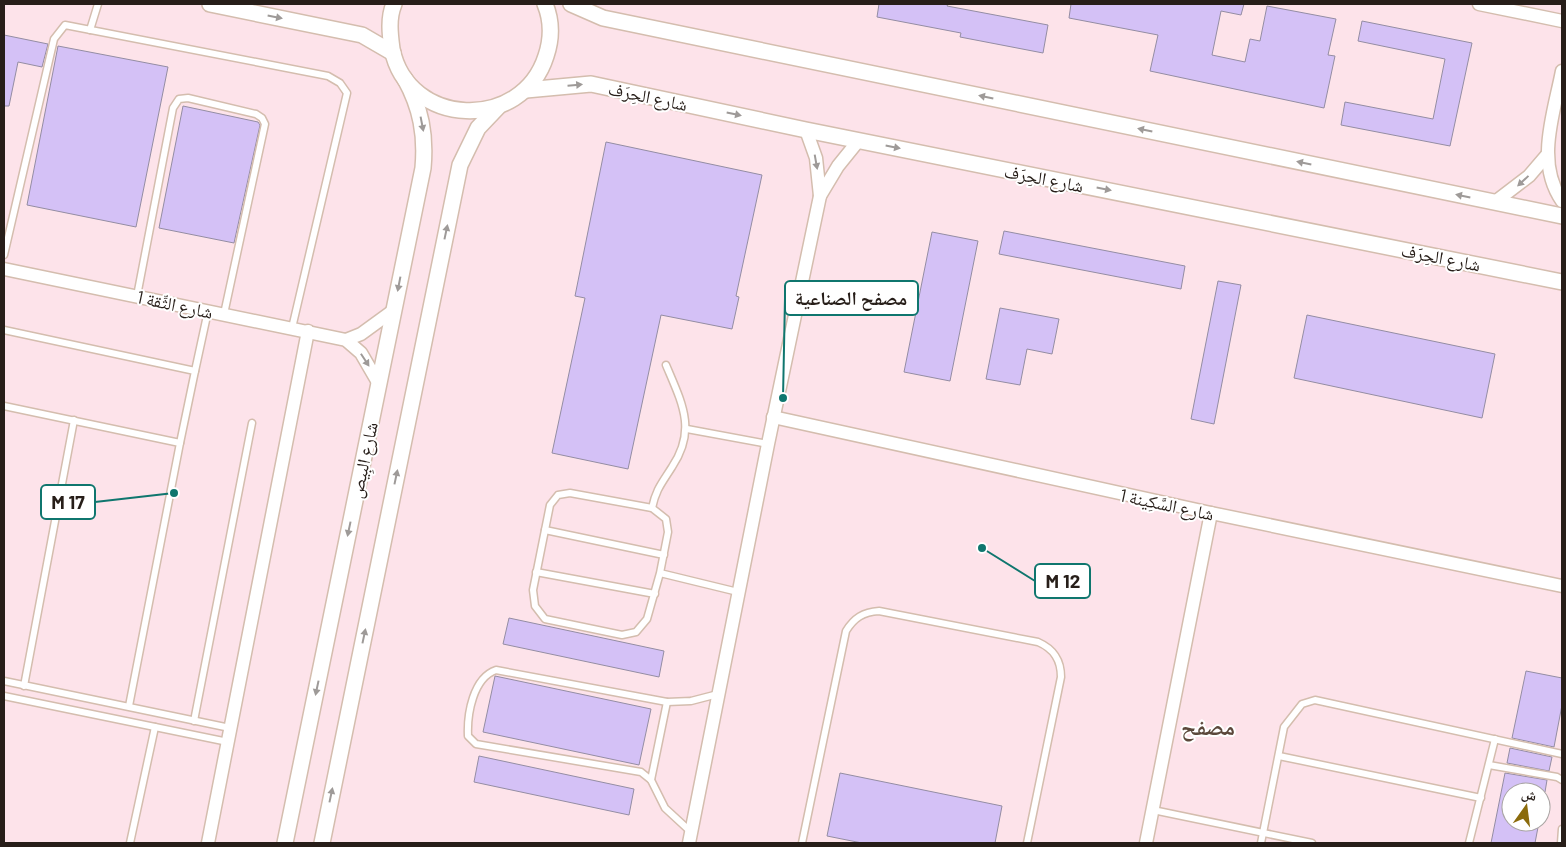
<svg xmlns="http://www.w3.org/2000/svg" width="1566" height="847" viewBox="0 0 1566 847" font-family="Barlow,'Noto Naskh Arabic',sans-serif">
<style>
.industrial{fill:#fde3ea;fill-rule:evenodd}
.building{fill:#d4c1f6;stroke:#948da3}
.lines{fill:none;stroke-linecap:round;stroke-linejoin:round}
.service-casing{stroke:#d4bdae;stroke-width:9}
.minor-casing{stroke:#d4bdae;stroke-width:15}
.tertiary-casing{stroke:#d4bdae;stroke-width:18}
.service{stroke:#fff;stroke-width:6}
.minor{stroke:#fff;stroke-width:12}
.tertiary{stroke:#fff;stroke-width:15}
.oneway{fill:#9e9a98}
.labels{text-anchor:middle;dominant-baseline:central;stroke-width:4;stroke-linejoin:round;paint-order:stroke}
.street-label{font-size:18px;fill:#271e19;stroke:#fff}
.district-label{font-size:22px;font-weight:bold;fill:#5b483b;stroke:#fff}
.leader{fill:none;stroke:#0f766e;stroke-width:2}
.callout-dot{fill:#0f766e;stroke:#fff;stroke-width:2}
.callout{fill:#fff;stroke:#0f766e;stroke-width:2}
.callout-label{font-size:19px;text-anchor:middle;font-weight:bold;fill:#271e19}
</style>
<rect width="100%" height="100%" fill="#fcf3ec"/>
<path class="industrial" d="M4,4H1562V843H4ZM1511,792H1541V822H1511Z"/>
<g class="building">
<path d="M879,4H948L947,6L1048,25L1043,53L960,37L961,33L877,17Z"/>
<path d="M1071,4H1244L1241,15L1221,11L1212,55L1245,62L1250,39L1260,41L1267,6L1336,19L1328,55L1335,56L1324,108L1150,71L1158,35L1069,18Z"/>
<path d="M1362,21L1472,43L1450,146L1341,125L1345,102L1433,119L1445,59L1358,41Z"/>
<path d="M4,35L48,44L42,67L18,62L9,106H4Z"/>
<path d="M58,46L168,67L136,227L27,205Z"/>
<path d="M183,106L258,122L260,125L234,243L159,228Z"/>
<path d="M606,142L762,175L736,296L739,297L732,329L661,315L628,469L552,453L585,298L575,296Z"/>
<path d="M1004,231L1185,266L1181,289L999,254Z"/>
<path d="M932,232L978,241L950,381L904,372Z"/>
<path d="M1218,281L1241,285L1214,424L1191,419Z"/>
<path d="M1000,308L1059,319L1052,354L1027,349L1020,385L986,379Z"/>
<path d="M1307,315L1495,354L1482,418L1294,378Z"/>
<path d="M509,618L664,651L659,677L503,644Z"/>
<path d="M1526,671L1562,678V705L1554,747L1512,738Z"/>
<path d="M495,676L651,709L639,765L483,732Z"/>
<path d="M1510,748L1552,757L1549,771L1507,763Z"/>
<path d="M479,756L634,789L629,815L474,782Z"/>
<path d="M840,773L1002,806L995,843H862L827,836Z"/>
<path d="M1505,773L1547,780L1545,792H1511V822H1539L1535,843H1491Z"/>
</g>
<g class="lines">
<defs>
<g id="service">
<path d="M90,30L98,4"/>
<path d="M4,255L54,39L65,25L328,76L340,83L347,93L292,328"/>
<path d="M137,296L173,108L179,99L188,98L256,114L262,118L265,124L224,314"/>
<path d="M4,330L195,371L180,443"/>
<path d="M195,371L208,311"/>
<path d="M4,406L180,443L129,706"/>
<path d="M687,429L768,444"/>
<path d="M652,508C656,489 662,483 672,467C697,430 682,403 666,365"/>
<path d="M545,530L664,555"/>
<path d="M536,572L655,594"/>
<path d="M660,573L668,532L666,519L652,508L570,493L558,495L550,505L533,590L535,606L545,619L622,635L636,632L647,619L660,573L738,592"/>
<path d="M4,681L230,728"/>
<path d="M24,686L74,420"/>
<path d="M4,696L228,742"/>
<path d="M194,721L252,423"/>
<path d="M1279,756L1481,798"/>
<path d="M1489,765L1557,777L1562,780"/>
<path d="M651,780L667,702"/>
<path d="M1153,810L1312,843"/>
<path d="M691,832L665,808L651,780L641,772L476,744L468,736C467,714 473,678 496,670L667,702L691,701L718,694"/>
<path d="M130,843L155,727"/>
<path d="M802,843L846,631C854,618 863,612 879,611L1038,642C1054,649 1061,660 1061,677L1027,843"/>
<path d="M1261,843L1284,727L1302,704L1315,700L1562,754"/>
<path d="M1469,843L1495,739"/>
<path d="M1561,843L1562,829"/>
</g>
<g id="minor">
<path d="M1479,4L1562,21"/>
<path d="M1562,71C1554,113 1535,162 1562,201"/>
<path d="M806,130L816,158L820,196"/>
<path d="M1495,202L1529,176L1547,155"/>
<path d="M4,269L346,340L361,353L379,384"/>
<path d="M346,340L361,334L394,310"/>
<path d="M773,417L1211,513L1562,586"/>
<path d="M208,843L308,331"/>
<path d="M689,843L768,444L820,196L838,166L859,140"/>
<path d="M1146,843L1211,513"/>
</g>
<g id="tertiary">
<path d="M210,4L362,35L393,53"/>
<path d="M394,4C388,18 390,34 392,49C408,128 522,132 546,56C552,38 552,21 545,4"/>
<path d="M571,4L603,18L1562,216"/>
<path d="M526,90L591,84L806,130L1562,282"/>
<path d="M285,843L423,168C426,135 421,108 405,79"/>
<path d="M322,843L460,165L478,128L498,107"/>
</g>
</defs>
<use href="#service" class="service-casing"/>
<use href="#minor" class="minor-casing"/>
<use href="#tertiary" class="tertiary-casing"/>
<use href="#service" class="service"/>
<use href="#minor" class="minor"/>
<use href="#tertiary" class="tertiary"/>
</g>
<defs><path id="oneway-solid" d="M-6-.8H1V-3.2L6.5 0L1 3.2V.8H-6Z" transform="scale(1.25)"/></defs>
<g class="oneway">
<use href="#oneway-solid" transform="translate(275 17) rotate(11)"/>
<use href="#oneway-solid" transform="translate(575 85) rotate(-5)"/>
<use href="#oneway-solid" transform="translate(986 97) rotate(-168)"/>
<use href="#oneway-solid" transform="translate(734 114) rotate(12)"/>
<use href="#oneway-solid" transform="translate(422 124) rotate(79)"/>
<use href="#oneway-solid" transform="translate(1145 130) rotate(-168)"/>
<use href="#oneway-solid" transform="translate(893 147) rotate(11)"/>
<use href="#oneway-solid" transform="translate(816 162) rotate(80)"/>
<use href="#oneway-solid" transform="translate(1304 163) rotate(-168)"/>
<use href="#oneway-solid" transform="translate(1523 181) rotate(137)"/>
<use href="#oneway-solid" transform="translate(1104 189) rotate(11)"/>
<use href="#oneway-solid" transform="translate(1463 196) rotate(-168)"/>
<use href="#oneway-solid" transform="translate(446 232) rotate(-78)"/>
<use href="#oneway-solid" transform="translate(399 284) rotate(101)"/>
<use href="#oneway-solid" transform="translate(365 360) rotate(57)"/>
<use href="#oneway-solid" transform="translate(396 477) rotate(-78)"/>
<use href="#oneway-solid" transform="translate(349 529) rotate(102)"/>
<use href="#oneway-solid" transform="translate(364 636) rotate(-78)"/>
<use href="#oneway-solid" transform="translate(317 688) rotate(102)"/>
<use href="#oneway-solid" transform="translate(331 795) rotate(-78)"/>
</g>
<g class="labels">
<g class="street-label">
<text transform="translate(648 96) rotate(12)">شارع الحِرَف</text>
<text transform="translate(1044 178) rotate(11)">شارع الحِرَف</text>
<text transform="translate(1441 257) rotate(11)">شارع الحِرَف</text>
<text transform="translate(175 304) rotate(12)">شارع الثِّقة 1</text>
<text transform="translate(363 460) rotate(-78)">شارع البِيص</text>
<text transform="translate(1167 504) rotate(12)">شارع السَّكِينة 1</text>
</g>
<g class="district-label">
<text x="1208" y="726">مصفح</text>
</g>
</g>
<path class="leader" d="M783 398L785 298M174 493L95 502M982 548L1035 581"/>
<g class="callout-dot">
<circle cx="783" cy="398" r="5"/>
<circle cx="174" cy="493" r="5"/>
<circle cx="982" cy="548" r="5"/>
</g>
<g class="callout">
<rect x="785" y="281" width="133" height="34" rx="5"/>
<rect x="41" y="485" width="54" height="34" rx="5"/>
<rect x="1035" y="564" width="55" height="34" rx="5"/>
</g>
<g class="callout-label">
<text x="851" y="305">مصفح الصناعية</text>
<text x="68" y="509">M 17</text>
<text x="1063" y="588">M 12</text>
</g>
<rect width="1566" height="847" fill="none" stroke="#271e19" stroke-width="10"/>
<g transform="translate(1526 807) rotate(14)"><circle r="24" fill="#ffffff" stroke="#a9a5a3"/>
<path d="M0-4L9 19L0 12L-9 19Z" fill="#8b6b0c"/>
<text y="-8" font-size="14" font-weight="bold" text-anchor="middle" fill="#271e19">ش</text>
</g>
</svg>
